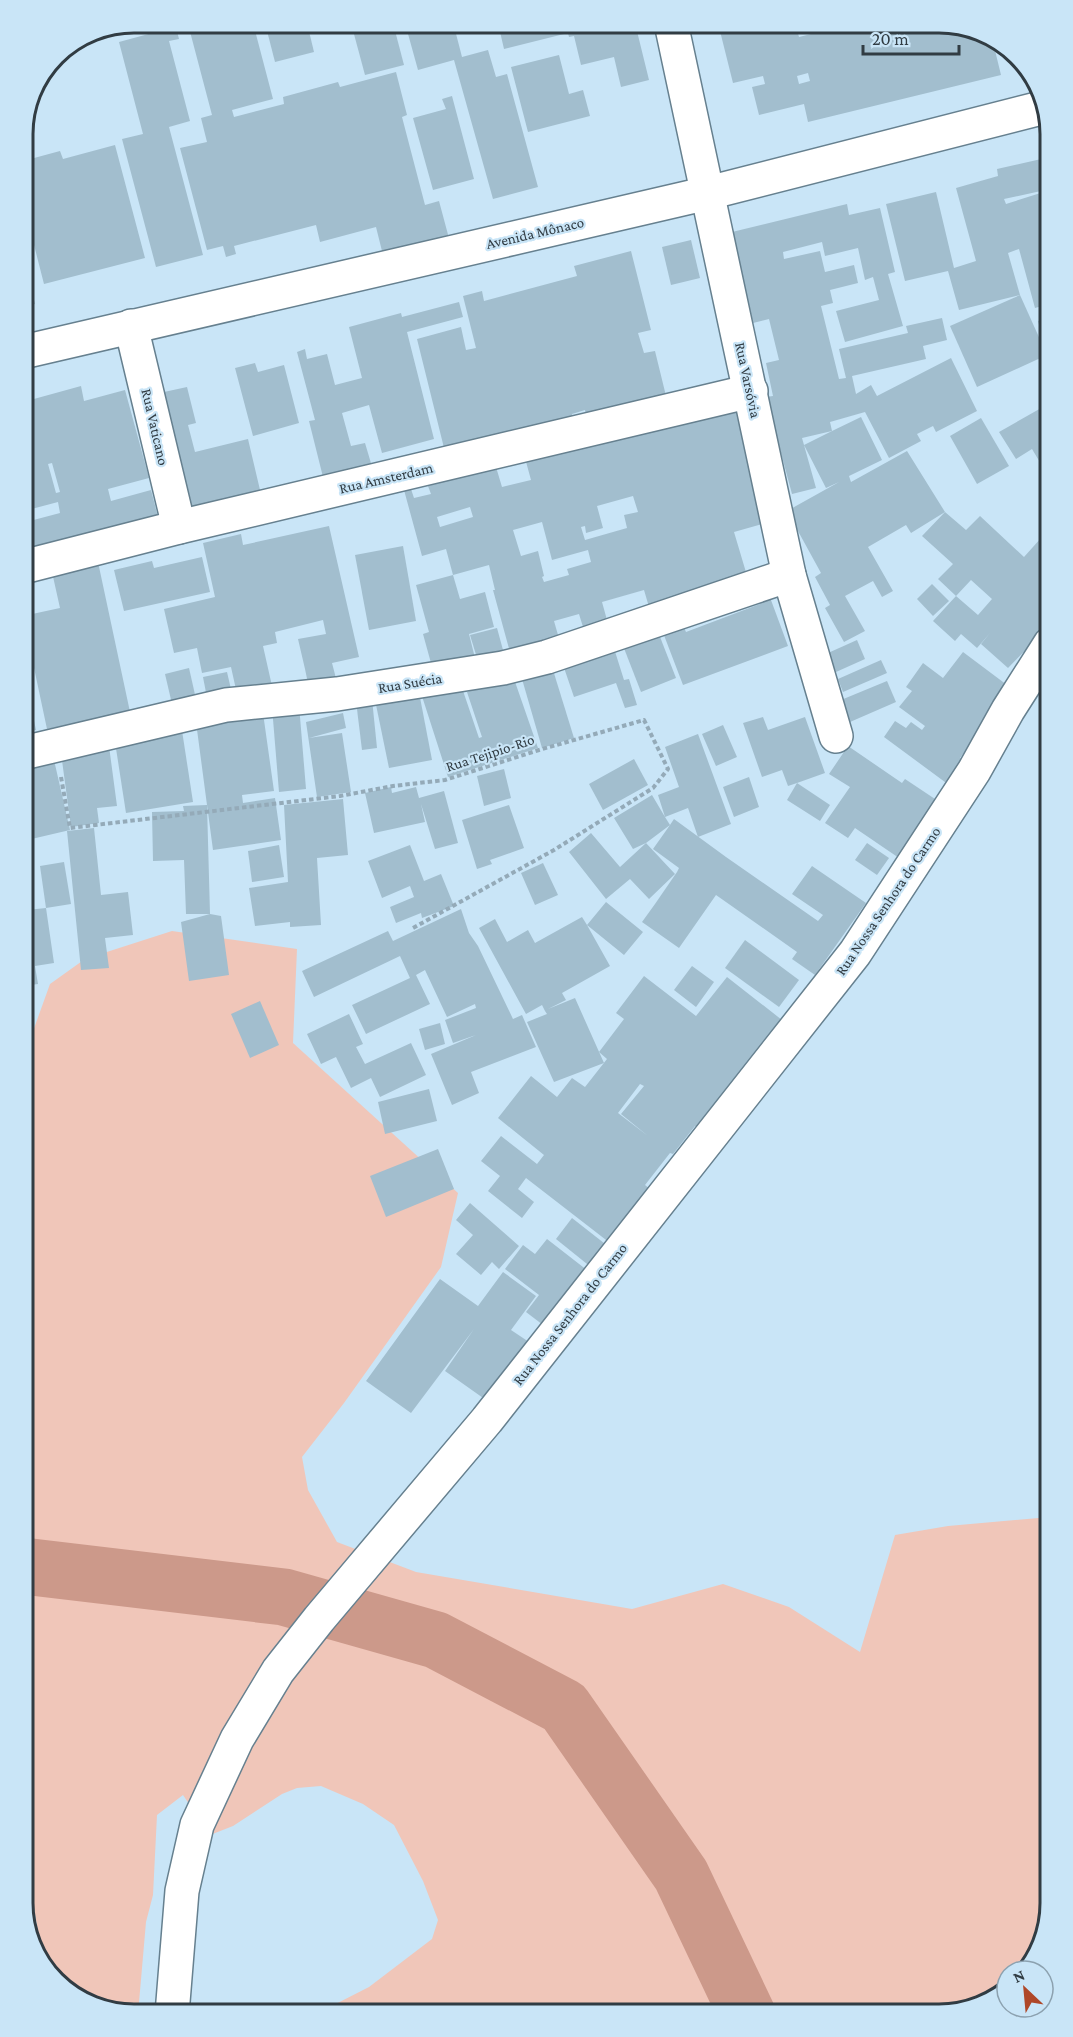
<svg xmlns="http://www.w3.org/2000/svg" width="1073" height="2037" viewBox="0 0 1073 2037" font-family="'Crimson Pro',serif">
<style>
.green{fill:#f0c6b9}
.lines{fill:none;stroke-linecap:round;stroke-linejoin:round}
.river{stroke:#cc998a;stroke-width:57}
.building{fill:#a2bece;fill-rule:evenodd}
.minor-casing{stroke:#66808f;stroke-width:36}
.path{stroke:#94aab8;stroke-width:4;stroke-dasharray:4.5 3;stroke-linecap:butt}
.minor{stroke:#fff;stroke-width:33}
.labels{text-anchor:middle;dominant-baseline:central;stroke-width:4.5;stroke-linejoin:round;paint-order:stroke}
.street-label{font-size:15px;fill:#313c43;stroke:#c9e5f7}
.rim{fill:none;stroke:#313c43;stroke-width:3}
</style>
<rect width="100%" height="100%" fill="#c9e5f7"/>
<path class="green" d="M172,931L297,949L293,1043L458,1193L441,1267L344,1403L302,1457L308,1490L337,1542L416,1572L632,1609L723,1584L789,1607L860,1652L895,1535L948,1526L1050,1517V1904L1032,1965L1025,1971H1007V1986L982,2006L939,2014H316L369,1987L432,1939L438,1920L423,1881L394,1825L363,1804L321,1786L297,1788L282,1794L233,1826L210,1835L183,1795L157,1815L153,1895L146,1922L138,2014H127L72,1996L43,1960L23,1845V1059L50,984L85,959Z"/>
<g class="lines">
<path class="river" d="M23,1566L284,1597L436,1640L564,1707L681,1875L747,2014"/>
</g>
<g class="building">
<path d="M165,23H253L273,99L232,110L234,117L284,104L283,97L338,82L340,87L396,72L407,115L402,117L425,205L439,201L450,242L384,259L376,227L320,242L316,225L234,246L236,254L226,257L223,246L207,250L180,148L207,142L201,118L212,115L188,24L176,27L179,39L169,41L190,121L169,127L203,255L156,267L122,139L143,134L119,42L167,29Z"/>
<path d="M265,23H307L314,52L275,62Z"/>
<path d="M351,23H393L404,65L365,75Z"/>
<path d="M405,23H463L454,26L462,57L488,50L496,77L507,74L538,187L493,199L454,60L418,70Z"/>
<path d="M498,23H611L612,27L635,23L649,80L621,87L614,57L581,65L574,36L569,37L568,33L504,49Z"/>
<path d="M718,23H795L799,37L855,23H947L992,38L1001,75L808,122L804,104L759,115L752,87L765,84L763,76L733,83ZM808,73L810,81L799,84L797,76Z"/>
<path d="M559,55L569,94L583,90L590,116L528,132L511,67Z"/>
<path d="M452,96L474,179L433,190L413,118L446,109L442,99Z"/>
<path d="M115,145L145,258L44,284L23,202V161L60,151L63,159Z"/>
<path d="M1050,157V189L1004,199L1006,204L1050,190V364L1038,321L1046,319L1042,306L1035,308L1019,249L1008,253L1020,295L959,310L948,271L905,281L886,204L936,192L954,268L976,261L956,188L998,176L997,169Z"/>
<path d="M847,204L849,215L880,208L895,272L888,274L903,326L845,342L836,311L879,300L873,277L865,280L858,248L825,256L822,242L783,252L784,259L820,251L825,272L854,265L858,283L830,290L833,303L821,306L839,379L846,378L839,349L908,333L906,326L942,318L947,340L923,346L926,359L852,376L856,394L871,385L877,396L951,358L977,411L936,432L933,426L917,434L921,441L889,458L865,412L830,422L832,431L861,417L882,460L849,476L851,482L907,451L945,512L911,533L906,525L868,547L893,591L882,597L873,581L845,596L865,631L844,642L825,608L830,605L815,577L821,573L787,511L839,482L826,488L804,445L816,488L792,494L766,397L773,396L766,363L779,360L769,319L753,323L732,232ZM832,431L804,445L802,438Z"/>
<path d="M691,240L700,278L671,285L662,247Z"/>
<path d="M631,251L651,330L638,333L644,353L655,351L667,400L587,421L585,410L572,414L574,424L446,456L417,339L461,327L466,350L476,348L463,296L482,291L484,301L577,276L574,266Z"/>
<path d="M24,256L35,304L23,308V257Z"/>
<path d="M1020,295L1047,355L977,387L950,326Z"/>
<path d="M459,302L463,317L407,332L434,439L382,453L369,405L342,413L351,446L365,443L373,470L323,477L309,421L315,420L297,352L305,349L307,359L327,354L335,385L362,378L349,327L401,313L402,317Z"/>
<path d="M255,363L258,372L284,365L299,423L253,436L235,368Z"/>
<path d="M81,386L84,401L125,390L149,478L108,489L111,501L151,490L158,517L34,550L26,522L60,513L58,502L24,511L23,504V402ZM52,463L60,492L56,493L48,464Z"/>
<path d="M187,387L196,423L188,425L195,452L248,439L260,490L192,506L164,392Z"/>
<path d="M1050,403V479L1032,449L1016,459L999,432Z"/>
<path d="M736,405L766,523L734,532L748,579L649,607L644,590L602,602L607,620L583,627L579,614L554,621L560,642L511,656L493,590H495L489,565L453,575L446,549L422,556L404,490L411,489L414,498L431,494L428,486L496,467L502,487L531,480L525,458ZM633,496L638,512L624,515L627,528L585,540L581,527L585,526L586,533L603,528L597,506ZM470,507L473,517L440,527L437,517ZM542,522L552,560L588,550L591,562L567,569L569,575L544,582L542,577L544,576L538,551L521,556L513,530Z"/>
<path d="M981,418L1009,466L977,484L950,436Z"/>
<path d="M945,512L966,530L980,516L1024,557L1050,528V605L1039,617L1049,626L1008,668L981,644L990,633L977,648L961,634L955,641L933,621L956,596L978,615L992,599L971,580L956,596L938,579L953,564L922,536Z"/>
<path d="M329,526L359,657L332,663L338,686L310,693L305,669L298,639L326,634L323,620L275,632L277,643L263,646L272,686L237,694L231,667L202,673L197,648L174,653L164,609L215,597L203,543L241,534L243,545Z"/>
<path d="M403,546L416,621L369,630L355,555Z"/>
<path d="M202,557L210,592L124,611L114,570L152,561L154,568Z"/>
<path d="M98,562L130,712L47,729L23,616L60,608L52,572Z"/>
<path d="M453,575L460,599L485,592L494,627L469,634L476,662L434,674L423,634L429,632L416,585Z"/>
<path d="M932,584L949,601L933,616L917,599Z"/>
<path d="M768,592L788,646L683,685L662,630L682,623L686,632L760,604L757,596Z"/>
<path d="M655,624L676,678L641,692L620,638Z"/>
<path d="M497,628L503,650L477,658L470,635Z"/>
<path d="M857,640L865,659L836,672L828,653Z"/>
<path d="M612,642L624,680L629,679L637,705L625,708L616,683L574,697L561,659Z"/>
<path d="M963,652L1011,688L960,758L966,762L949,785L884,737L895,721L906,728L911,722L922,730L925,726L899,707L912,691L906,687L923,663L943,678Z"/>
<path d="M881,660L887,673L843,692L838,679Z"/>
<path d="M189,668L196,699L172,704L165,674Z"/>
<path d="M553,670L574,738L542,748L522,679Z"/>
<path d="M227,672L233,698L208,703L203,677Z"/>
<path d="M24,674L36,730L23,733V675Z"/>
<path d="M458,676L479,738L482,737L467,692L513,676L538,748L448,777L420,690Z"/>
<path d="M887,681L896,702L850,722L841,700Z"/>
<path d="M418,687L432,760L389,768L374,695Z"/>
<path d="M372,699L377,748L362,750L356,701Z"/>
<path d="M299,705L306,789L279,792L272,707Z"/>
<path d="M263,713L274,791L242,795L243,803L275,798L281,840L213,850L207,805L210,914L221,916L229,975L189,981L181,922L210,914H186L184,860L153,861L152,812L184,811L183,806L207,805L196,722Z"/>
<path d="M343,713L346,728L309,738L342,733L351,792L317,797L306,722Z"/>
<path d="M763,717L768,730L805,717L825,773L797,783L830,805L820,821L787,800L797,783L788,786L782,770L762,777L743,723Z"/>
<path d="M181,724L193,802L126,813L115,742Z"/>
<path d="M723,725L737,757L716,766L702,734Z"/>
<path d="M698,734L731,824L698,837L688,808L665,817L670,825L674,819L726,857L818,921L823,915L792,894L812,866L866,903L815,975L792,959L797,952L716,895L679,948L642,922L655,904L677,872L679,868L653,849L670,825L646,843L675,874L649,899L630,879L606,899L569,852L591,833L620,867L646,843L633,849L614,818L652,795L665,817L658,795L679,787L665,747Z"/>
<path d="M109,746L117,806L97,808L99,823L71,827L61,753Z"/>
<path d="M848,746L902,783L905,779L941,803L899,858L855,828L848,838L825,823L850,787L829,774Z"/>
<path d="M634,759L648,785L603,810L589,784Z"/>
<path d="M54,760L70,830L23,841V812L33,810L31,800L23,802V768Z"/>
<path d="M504,769L511,798L484,806L477,776Z"/>
<path d="M749,777L759,807L734,817L723,787Z"/>
<path d="M391,787L392,793L416,787L419,798L444,791L458,843L435,849L421,804L425,822L374,833L365,793Z"/>
<path d="M343,799L348,855L317,858L321,925L290,927V922L255,926L249,888L288,882L284,805Z"/>
<path d="M509,805L524,848L490,860L492,864L477,869L462,820Z"/>
<path d="M94,828L101,895L128,892L133,935L105,938L109,968L81,970L67,831Z"/>
<path d="M867,843L889,858L877,875L855,860Z"/>
<path d="M279,845L284,877L252,882L248,851Z"/>
<path d="M410,845L424,881L441,874L454,906L422,918L421,913L396,923L390,907L414,897L410,886L382,898L368,861Z"/>
<path d="M64,862L71,904L46,908L40,866Z"/>
<path d="M543,863L558,895L535,905L521,873Z"/>
<path d="M23,890L27,910L46,908L54,963L35,966L38,984L23,986Z"/>
<path d="M606,902L643,932L624,955L587,925L610,966L562,993L566,1000L548,1009L575,998L604,1063L554,1082L527,1022L547,1014L545,1011L542,1005L526,1014L479,928L495,919L507,942L528,930L535,943L582,917L587,925Z"/>
<path d="M461,909L469,933L478,946L513,1019L522,1015L536,1047L471,1072L479,1093L452,1105L431,1054L476,1035L453,1043L445,1020L476,1008L475,1004L447,1017L425,970L416,975L430,1004L366,1034L352,1005L410,978L400,956L314,997L302,971L388,931L393,941Z"/>
<path d="M745,940L799,980L779,1007L725,968Z"/>
<path d="M692,966L714,982L696,1007L674,990Z"/>
<path d="M644,976L696,1016L727,977L782,1020L698,1128L695,1126L673,1154L670,1153L645,1185L651,1190L610,1243L526,1178L518,1189L534,1202L522,1218L488,1191L500,1176L481,1161L501,1136L537,1164L544,1155L498,1118L531,1076L557,1097L572,1078L585,1087L607,1059L599,1052L624,1019L616,1013ZM640,1084L644,1086L621,1114L648,1136L618,1113Z"/>
<path d="M260,1001L279,1045L250,1058L231,1014Z"/>
<path d="M349,1014L363,1044L356,1047L365,1064L411,1043L426,1075L380,1097L371,1078L351,1088L336,1057L321,1064L307,1034Z"/>
<path d="M440,1023L445,1044L425,1050L419,1029Z"/>
<path d="M429,1089L437,1121L385,1134L378,1102Z"/>
<path d="M438,1149L454,1189L386,1217L370,1176Z"/>
<path d="M470,1203L519,1246L499,1269L492,1262L481,1275L456,1254L473,1235L456,1220Z"/>
<path d="M572,1218L609,1247L592,1268L556,1239Z"/>
<path d="M547,1239L592,1274L580,1289L573,1284L555,1307L547,1328L526,1312L539,1295L505,1269L523,1245L535,1254Z"/>
<path d="M503,1272L536,1296L511,1330L535,1346L493,1405L445,1371L474,1329L411,1413L366,1381L440,1279L478,1306Z"/>
</g>
<g class="lines">
<defs>
<g id="minor">
<path d="M671,23L789,575L836,736"/>
<path d="M131,326L179,527"/>
<path d="M23,352L708,193L1045,107"/>
<path d="M23,567L179,527L751,391"/>
<path d="M23,753L226,705L337,694L503,668L547,657L789,575"/>
<path d="M172,2014L182,1891L197,1825L237,1739L278,1671L319,1619L487,1420L855,953L974,771L1008,710L1050,644"/>
</g>
</defs>
<use href="#minor" class="minor-casing"/>
<path class="path" d="M61,777L70,828L340,796L393,786L445,780L539,750L644,720L668,769L653,788L554,850L413,928"/>
<use href="#minor" class="minor"/>
</g>
<g class="labels">
<g class="street-label">
<text transform="translate(535 233) rotate(-13)">Avenida Mônaco</text>
<text transform="translate(748 380) rotate(78)">Rua Varsóvia</text>
<text transform="translate(155 427) rotate(77)">Rua Vaticano</text>
<text transform="translate(386 478) rotate(-13)">Rua Amsterdam</text>
<text transform="translate(410 683) rotate(-9)">Rua Suécia</text>
<text transform="translate(490 753) rotate(-18)">Rua Tejipio-Rio</text>
<text transform="translate(888 901) rotate(-56)">Rua Nossa Senhora do Carmo</text>
<text transform="translate(570 1314) rotate(-52)">Rua Nossa Senhora do Carmo</text>
</g>
</g>
<path d="M0 0H1073V2037H0ZM134 33H939A101 101 0 0 1 1040 134V1903A101 101 0 0 1 939 2004H134A101 101 0 0 1 33 1903V134A101 101 0 0 1 134 33Z" fill="#c9e5f7" fill-rule="evenodd"/>
<path class="rim" d="M134 33H939A101 101 0 0 1 1040 134V1903A101 101 0 0 1 939 2004H134A101 101 0 0 1 33 1903V134A101 101 0 0 1 134 33Z"/>
<g transform="translate(1025 1989) rotate(334)"><circle r="28" fill="#c9e5f7" stroke="#8ca1af" stroke-width="1.5"/>
<path d="M0-4.5L10 22L0 15L-10 22Z" fill="#af4728"/>
<text y="-9" font-size="16" font-weight="bold" text-anchor="middle" fill="#313c43">N</text>
</g>
<path d="M863 45v9h96v-9" fill="none" stroke="#313c43" stroke-width="3"/>
<text x="872" y="45" font-size="18" fill="#313c43" stroke="#c9e5f7" stroke-width="4.5" paint-order="stroke">20 m</text>
</svg>
